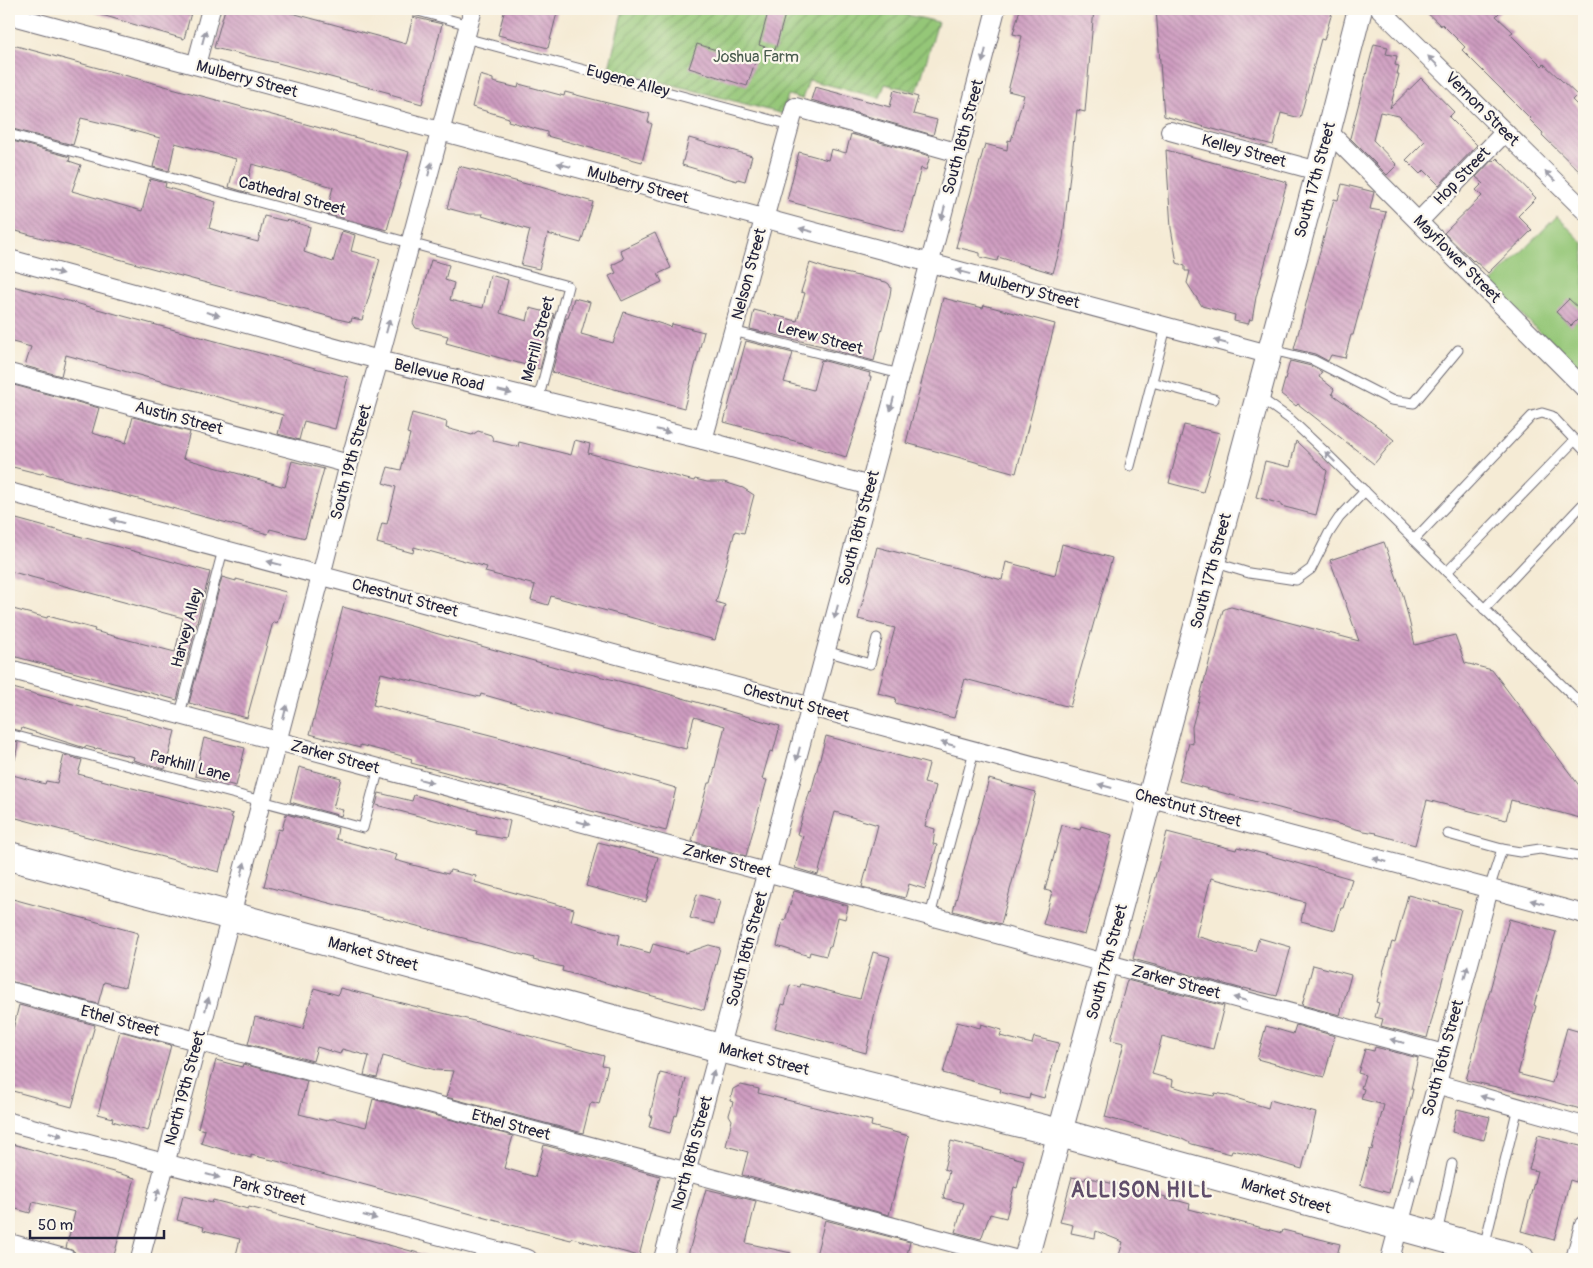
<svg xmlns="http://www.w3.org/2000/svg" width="1593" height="1268" viewBox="0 0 1593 1268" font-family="Pangolin,sans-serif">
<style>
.park{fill:#95c778;stroke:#5c745a}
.garden{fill:url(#garden-furrows);stroke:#5c745a}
.building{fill:url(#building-back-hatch)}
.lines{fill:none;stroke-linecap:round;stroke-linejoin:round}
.lane-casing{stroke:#6c6871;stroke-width:11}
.street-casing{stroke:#6c6871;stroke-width:20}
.secondary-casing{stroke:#6c6871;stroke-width:26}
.primary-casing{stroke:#6c6871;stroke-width:30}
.lane{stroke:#fff;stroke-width:9}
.street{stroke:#fff;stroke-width:18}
.secondary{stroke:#fff;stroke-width:24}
.primary{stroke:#fff;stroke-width:28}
.oneway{fill:#9c9ca7}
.labels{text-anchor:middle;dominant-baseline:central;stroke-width:4.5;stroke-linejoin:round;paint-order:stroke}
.park-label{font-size:16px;fill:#4a5c50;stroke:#fbf7ec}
.street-label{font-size:16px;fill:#22223b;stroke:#fbf7ec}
.district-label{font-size:21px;font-weight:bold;letter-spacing:1px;fill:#5f4d6a;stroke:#fbf7ec}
</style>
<defs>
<pattern id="garden-furrows" width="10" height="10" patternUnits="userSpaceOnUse" patternTransform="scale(1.25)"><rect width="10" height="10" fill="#95c778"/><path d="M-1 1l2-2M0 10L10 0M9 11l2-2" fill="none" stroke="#79a164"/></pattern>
<pattern id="building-back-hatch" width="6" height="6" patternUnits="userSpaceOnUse" patternTransform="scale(1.25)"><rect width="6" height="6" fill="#cf9dc1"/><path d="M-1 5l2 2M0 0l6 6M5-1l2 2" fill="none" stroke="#a8809e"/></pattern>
</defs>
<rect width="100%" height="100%" fill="#fbf7ec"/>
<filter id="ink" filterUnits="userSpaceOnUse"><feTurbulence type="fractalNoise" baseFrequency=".02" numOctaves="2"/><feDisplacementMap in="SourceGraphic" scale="10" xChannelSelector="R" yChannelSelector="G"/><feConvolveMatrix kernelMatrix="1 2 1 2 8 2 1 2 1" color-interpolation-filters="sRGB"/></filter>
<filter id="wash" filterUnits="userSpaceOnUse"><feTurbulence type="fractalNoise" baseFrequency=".0096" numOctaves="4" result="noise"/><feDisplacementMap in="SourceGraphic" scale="20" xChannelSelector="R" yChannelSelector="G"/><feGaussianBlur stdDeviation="1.12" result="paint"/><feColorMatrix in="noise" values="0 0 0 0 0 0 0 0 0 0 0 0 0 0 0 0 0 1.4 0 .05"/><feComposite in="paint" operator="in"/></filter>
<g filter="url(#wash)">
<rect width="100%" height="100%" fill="#f5ebd5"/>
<path class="park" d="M1557,216L1584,244V378L1491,283Z"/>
<path class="garden" d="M623,9H883L938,22L917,92L885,84L880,98L809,80L802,99L788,95L783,114L609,68Z"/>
<g id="blocks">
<g class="building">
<path d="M95,9H192L184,39L95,13Z"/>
<path d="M225,9H277L406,44L413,17L442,24L422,104L390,95V93L278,63L214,48Z"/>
<path d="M505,9H558L548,48L498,35Z"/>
<path d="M769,9L786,11L775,50L759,45Z"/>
<path d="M1020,9H1094L1085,112L1077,110L1063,238L1053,273L998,257L997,261L980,257V253L956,247L985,144L1007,150L1008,140L1011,141L1024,95L1008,91L1022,36L1013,34Z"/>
<path d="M1156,9H1333L1324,40L1321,39L1300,118L1281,113L1273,145L1164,116Z"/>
<path d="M1423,9H1503L1496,16L1513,32L1510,34L1542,66L1544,64L1577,95L1572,100L1584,112V176L1542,135L1543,133L1529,119L1530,118L1462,50L1465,47L1442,24L1441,26Z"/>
<path d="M9,44L409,152L387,230L326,214L333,187L282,172L252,164L245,192L229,187L236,159L205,151L175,143L169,171L153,167L160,138L119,127L81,118L73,145L9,128Z"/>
<path d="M697,44L755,62L747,86L689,68Z"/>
<path d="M1374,44L1388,47L1386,54L1397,56L1395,65L1399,66L1397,74H1399L1390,108L1421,78L1454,112L1449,117L1477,145L1439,185L1424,170L1420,174L1406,160L1425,141L1399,116L1380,112L1373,140L1397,165L1387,175L1350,138Z"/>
<path d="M480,75L493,79V82L518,88L519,84L564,96L565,92L650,114L648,122L652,124L642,162L547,136V132L508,121L509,118L472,107Z"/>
<path d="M815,87L890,107L894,90L918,97L913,114L937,120L933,135L811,100Z"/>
<path d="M851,134L930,156L926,170L921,168L904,232L787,201L799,152L828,160L831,149L846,153Z"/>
<path d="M689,138L752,156L745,181L738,179L737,181L682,165Z"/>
<path d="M9,140L70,157L69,161L81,165L72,191L142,211L150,179L166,183L165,187L216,202L209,228L224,233L258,242L264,216L286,221L287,220L310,227L304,252L333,262L342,231L355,235L351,251L380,259L362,320L352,318L351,322L342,320L9,229Z"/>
<path d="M1166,150L1287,182L1256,297L1252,320L1250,319L1248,324L1234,321L1235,315L1202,306L1187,283L1190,271H1185V266L1177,263L1171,228Z"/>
<path d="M1497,158L1536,198L1518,216L1532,230L1488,273L1474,260L1473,261L1444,233L1482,196L1476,190L1483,183L1476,177L1492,160L1493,162Z"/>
<path d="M459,166L530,185V184L593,202L581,243L548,234L539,269L521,265L530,230L482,216L483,214H469L447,208Z"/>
<path d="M1342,184L1374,192L1370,209L1386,212L1353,335H1351L1345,358L1331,355L1328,361L1315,354L1294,349L1334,199L1338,200Z"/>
<path d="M655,233L671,268L658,274L662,282L622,301L609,276L616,273L612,265L624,259L620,250Z"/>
<path d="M431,260L449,265L445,280L454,283L450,300L483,308L490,275L508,280L500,313L527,321L530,308L554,314L540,369L446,343L448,336L416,328L413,323Z"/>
<path d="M810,263L831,270L886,282L889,284L891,288L890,295L874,361L825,348L826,347L750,329L754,310L797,321L805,293L801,292Z"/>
<path d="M9,285L348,377L335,429L304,421L299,440L278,434L283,415L66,355L61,376L25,366L31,347L9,341Z"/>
<path d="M574,298L590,302L581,334L613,343L624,312L671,327L672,324L704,332L684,408L552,372L566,318H568Z"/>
<path d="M943,298L983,308L984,305L1055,324L1016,473L906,443Z"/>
<path d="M1569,299L1584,313L1571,326L1556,312Z"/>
<path d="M746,341L793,353L784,382L813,390L821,360L870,373L869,377H871L865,400L846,457L802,443L724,422Z"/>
<path d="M1290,361L1311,366L1322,372L1319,377L1334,389L1332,394L1381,429L1394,440L1374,464L1298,404L1296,406L1281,394Z"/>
<path d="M10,384L99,408L92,433L126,443L133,417L190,432L183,458L285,487L292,461L324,469L305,538L270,529L268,534L42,473L41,474L9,466V391Z"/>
<path d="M412,413L447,422L446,428L472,435L478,431L491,435L494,441L518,447L519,442L571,455L575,440L590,444L588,453L694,481L695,479L707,482H724L743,488L754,495L744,533L735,531L716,602L725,605L715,640L551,596L548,605L531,600L535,585L485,572L487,567L414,547L413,553L377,543L382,523L387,524L396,487L383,483L388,467L401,470L410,434L407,433Z"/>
<path d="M1184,425L1220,433L1203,492L1169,483Z"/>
<path d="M1296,441L1327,471L1316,515L1281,506V504L1256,497L1265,461L1290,467Z"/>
<path d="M9,517L210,572L177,700L9,655V608L47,618L48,616L95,629L94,631L175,652L183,618L9,571Z"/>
<path d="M1384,542L1403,595L1415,645L1455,635L1465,663L1492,670L1584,792V819L1511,800L1506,820L1427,800L1415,845L1376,834L1377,833L1364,831L1179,781L1189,743L1193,744L1192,727L1223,610L1227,608L1231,607L1359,641L1330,560Z"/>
<path d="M1062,544L1112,558L1070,707L965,679L954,718L895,703L896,698L878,693L895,628L858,619L877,547L1002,580L1006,562L1055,575Z"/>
<path d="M222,577L236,581V579L286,592L277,623L273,622L247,718L189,703Z"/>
<path d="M343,607L573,672L574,670L651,689L780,726L773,752L770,751L762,779L767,780L746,856L692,841L708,783H711L725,726L694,717L686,749L583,723L481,694L480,697L381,673L373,705L498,737L676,788L666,831L411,763L412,759L395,754L360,745V748L310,734Z"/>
<path d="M9,687L175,731L165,769L133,760L134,757L97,748L96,749L85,746V748L22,728L21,731L9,728Z"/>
<path d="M826,736L929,764L924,783L936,786L925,826L935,829L933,844L937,845L925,889L909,884L905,898L862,887L878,825L835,812L818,875L795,868L803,836L797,834L810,791L811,792Z"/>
<path d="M204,738L245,748L236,786L195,776Z"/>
<path d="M9,740L18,743L15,760L9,759Z"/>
<path d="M64,755L82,760L78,774L233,814L231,817L233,818L219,872L9,816V774L45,784L46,781L57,783Z"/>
<path d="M299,767L341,778L333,808L343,810L341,816L290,802Z"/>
<path d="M989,779L1036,792L1001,924L953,911Z"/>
<path d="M379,793L412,801L414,795L510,821L506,839L476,834L477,831L376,805Z"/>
<path d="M286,814L338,828L336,839L397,855L395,860L409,864L448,874L450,870L476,876L475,882L574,909L571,921L620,935L618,944L650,953L653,944L686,953L709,945L720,948L704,1010L562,971L563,967L533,960L534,958L467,940V939L264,886L278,829L282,830Z"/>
<path d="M1062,825L1080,830L1081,826L1112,835L1085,935L1043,924L1052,892L1045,890Z"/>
<path d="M1167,832L1236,850L1237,847L1272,856L1352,879L1343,908H1341L1335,930L1301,921L1305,902L1211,878L1196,936L1234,947L1255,951L1259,938L1291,947L1277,996L1244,988L1243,989L1133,959Z"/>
<path d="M598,842L658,857L646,902L586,886Z"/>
<path d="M794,891L848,906L845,919L838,917L831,947L829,946L826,956L810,952L809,956L777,946L783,920L785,921Z"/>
<path d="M697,894L720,901L714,924L690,918Z"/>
<path d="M1408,895L1461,909L1427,1038L1381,1026L1383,1019L1375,1017L1379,1003L1376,1002L1384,972H1383L1392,942L1395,943Z"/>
<path d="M9,898L138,933L125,987L104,982L98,1004L9,981Z"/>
<path d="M1509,919L1556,932L1534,1005L1536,1006L1518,1074L1552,1083L1567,1028L1584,1033V1110L1527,1094L1466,1080Z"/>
<path d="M873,952L890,957L877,1003L866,1053L775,1028L782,1004L785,1005L790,985L800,987L801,984L860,999Z"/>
<path d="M1313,965L1351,975L1340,1015L1302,1005Z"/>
<path d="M1127,980L1224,1006L1213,1049L1162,1036L1152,1074L1173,1080L1172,1086L1192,1092L1214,1096L1215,1093L1226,1095L1268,1108L1270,1100L1316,1113L1302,1169L1242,1152L1232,1150L1231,1154L1192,1144L1180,1138L1105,1117L1124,1043L1111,1040Z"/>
<path d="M314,988L338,995L340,988L459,1017L604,1056L602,1065L608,1066L599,1104L592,1102L590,1105L583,1133L446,1097L454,1071L435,1070L383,1056L377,1078L364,1075L369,1056L342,1049L340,1054L317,1047L313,1061L248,1044L255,1017L303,1029Z"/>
<path d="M19,1005L95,1025L72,1107L9,1090V1046Z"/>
<path d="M957,1022L980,1028L981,1024L1002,1030L1000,1036L1032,1044L1034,1037L1059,1043L1044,1098L1030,1094L1029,1099L1000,1092L1001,1089L943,1073Z"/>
<path d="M1296,1025L1335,1036L1324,1077L1257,1059L1266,1026L1293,1034Z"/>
<path d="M120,1031L171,1045L148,1131L112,1121L113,1118L98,1114Z"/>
<path d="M1375,1047L1418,1058L1411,1089H1413L1389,1193L1360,1185L1370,1149L1372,1150L1384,1105L1361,1099L1364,1089L1361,1088L1365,1075L1358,1073L1365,1049L1374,1051Z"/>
<path d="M216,1060L242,1067L243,1064L307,1081L299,1114L327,1121L328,1119H334L366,1127L373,1099L513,1136L504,1168L535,1177L544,1145L660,1176L639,1256L572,1238L571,1240L519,1227L285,1163L251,1155V1158L201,1143L205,1130L198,1128Z"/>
<path d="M660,1073L686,1079L677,1116L675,1115L670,1133L649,1127L652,1116H650L652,1106Z"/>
<path d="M741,1085L759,1089L758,1093L872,1121L871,1126L909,1136L889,1215L742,1175L748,1152L726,1146L732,1120L729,1115L733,1102L730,1101L733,1089Z"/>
<path d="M1457,1109L1490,1117L1484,1140L1452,1132Z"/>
<path d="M1538,1135L1584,1147L1576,1182L1570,1180L1554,1240L1521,1231L1537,1171L1529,1169Z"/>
<path d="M951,1141L1024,1160L1017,1188L1014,1187L1006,1218L990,1214L981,1239L955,1232L964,1203L943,1198L949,1171L944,1169Z"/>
<path d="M9,1143L135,1178L113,1259H89L77,1256L74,1251L66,1248L75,1212L33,1202L30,1213L9,1207Z"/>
<path d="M1072,1177L1085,1180L1086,1177L1166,1197L1165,1199L1179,1201L1190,1204L1189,1209L1282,1233L1283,1230L1340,1244L1336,1259H1118L1123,1242L1096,1231L1095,1238L1071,1233L1073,1225L1060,1222Z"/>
<path d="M706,1189L756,1201L746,1243L791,1253L790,1259H687Z"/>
<path d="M183,1196L212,1203L213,1200L248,1209L249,1207L272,1213V1214L426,1255V1259H235L240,1239L203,1230L204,1227L177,1220Z"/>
<path d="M825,1220L910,1242L906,1259H815Z"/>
</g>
</g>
</g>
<g filter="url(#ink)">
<use href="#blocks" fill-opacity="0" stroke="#6c6871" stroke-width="1"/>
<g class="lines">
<defs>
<g id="lane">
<path d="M411,9L469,25"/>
<path d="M465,38L790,125"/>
<path d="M9,134L568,286L538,400"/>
<path d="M733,331L900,374"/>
<path d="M1272,350L1313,360L1391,400L1414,403L1458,350"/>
<path d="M1152,382L1214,399"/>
<path d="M1259,397L1290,419L1322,449L1584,707"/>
<path d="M1130,466L1166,327"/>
<path d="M1414,540L1532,416L1542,413L1552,416L1584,450"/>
<path d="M1213,562L1249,573L1296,580L1311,569L1329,533L1339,518L1365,491"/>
<path d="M1447,572L1575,440"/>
<path d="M1484,609L1584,503"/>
<path d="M826,651L870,664L877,638"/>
<path d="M180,714L223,550"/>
<path d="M9,734L363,828L379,768"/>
<path d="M1448,834L1502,849L1520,852L1540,849L1584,857"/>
<path d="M1489,889L1502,849"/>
<path d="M930,916L974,751"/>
<path d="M1437,1234L1452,1164"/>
<path d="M1484,1247L1518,1107"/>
</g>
<g id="street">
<path d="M1380,9L1584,210"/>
<path d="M9,15L1268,354"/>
<path d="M196,65L211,9"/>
<path d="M1170,131L1318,171"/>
<path d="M1328,131L1584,388"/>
<path d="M1419,221L1505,132"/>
<path d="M9,259L379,360L703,440L870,486"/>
<path d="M9,373L349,464"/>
<path d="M703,440L795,107L959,153"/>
<path d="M9,492L1584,914"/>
<path d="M9,669L1444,1054"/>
<path d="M9,991L1014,1259"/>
<path d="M1436,1084L1584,1126"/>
<path d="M9,1122L528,1259"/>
<path d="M9,1243L67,1259"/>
<path d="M140,1259L321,576L349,464L379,360L473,9"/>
<path d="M663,1259L940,224L996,9"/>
<path d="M1390,1259L1489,889"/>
<path d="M1575,1259L1584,1225"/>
</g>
<path id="secondary" d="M1026,1259L1318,172L1360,9"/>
<path id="primary" d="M9,856L720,1048L1060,1133L1520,1259"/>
</defs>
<use href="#lane" class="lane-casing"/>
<use href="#street" class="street-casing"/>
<use href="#secondary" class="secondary-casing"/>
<use href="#primary" class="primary-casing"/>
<use href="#lane" class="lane"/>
<use href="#street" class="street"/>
<use href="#secondary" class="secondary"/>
<use href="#primary" class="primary"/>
</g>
<defs><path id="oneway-solid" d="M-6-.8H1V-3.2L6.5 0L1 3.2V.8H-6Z" transform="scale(1.25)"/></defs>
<g class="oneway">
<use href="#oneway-solid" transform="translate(204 37) rotate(-75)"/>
<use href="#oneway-solid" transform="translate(984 56) rotate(104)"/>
<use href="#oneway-solid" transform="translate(1433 61) rotate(-136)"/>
<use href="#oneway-solid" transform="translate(564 165) rotate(-165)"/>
<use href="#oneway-solid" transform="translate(430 169) rotate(-75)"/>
<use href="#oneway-solid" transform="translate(1550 176) rotate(-135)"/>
<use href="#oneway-solid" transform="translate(943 213) rotate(105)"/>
<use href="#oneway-solid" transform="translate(806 230) rotate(-165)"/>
<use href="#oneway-solid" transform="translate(56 272) rotate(15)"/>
<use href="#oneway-solid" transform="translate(963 272) rotate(-165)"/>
<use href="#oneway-solid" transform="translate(213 314) rotate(15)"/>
<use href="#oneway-solid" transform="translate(388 326) rotate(-75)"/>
<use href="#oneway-solid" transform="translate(1221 342) rotate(-165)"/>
<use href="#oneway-solid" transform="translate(505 392) rotate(14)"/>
<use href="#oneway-solid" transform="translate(892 404) rotate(105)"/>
<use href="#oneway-solid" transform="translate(663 431) rotate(14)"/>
<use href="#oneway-solid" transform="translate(1330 457) rotate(-135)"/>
<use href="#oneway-solid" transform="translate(117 521) rotate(-165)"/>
<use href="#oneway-solid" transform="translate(274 563) rotate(-165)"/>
<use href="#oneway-solid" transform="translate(836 612) rotate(105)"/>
<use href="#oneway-solid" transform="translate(285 712) rotate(-75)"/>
<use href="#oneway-solid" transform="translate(948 744) rotate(-165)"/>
<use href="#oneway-solid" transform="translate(798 754) rotate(105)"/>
<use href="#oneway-solid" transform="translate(426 781) rotate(15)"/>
<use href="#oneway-solid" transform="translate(1105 786) rotate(-165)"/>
<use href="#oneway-solid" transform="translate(583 823) rotate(15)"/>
<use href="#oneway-solid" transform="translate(1380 860) rotate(-165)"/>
<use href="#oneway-solid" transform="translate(243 869) rotate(-75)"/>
<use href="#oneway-solid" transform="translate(1537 902) rotate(-165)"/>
<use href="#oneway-solid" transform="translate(1466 972) rotate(-75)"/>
<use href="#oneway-solid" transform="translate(1240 999) rotate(-165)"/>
<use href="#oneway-solid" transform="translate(207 1004) rotate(-75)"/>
<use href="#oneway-solid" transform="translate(1397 1041) rotate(-165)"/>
<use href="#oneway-solid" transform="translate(712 1077) rotate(-75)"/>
<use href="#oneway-solid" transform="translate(1487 1098) rotate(-164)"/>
<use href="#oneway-solid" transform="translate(56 1134) rotate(15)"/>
<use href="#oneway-solid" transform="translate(213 1176) rotate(15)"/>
<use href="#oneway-solid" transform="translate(1411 1180) rotate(-75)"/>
<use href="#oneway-solid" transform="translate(157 1195) rotate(-75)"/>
<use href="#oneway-solid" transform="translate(370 1217) rotate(15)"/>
</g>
</g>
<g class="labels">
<g class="park-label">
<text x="756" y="57">Joshua Farm</text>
</g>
<g class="street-label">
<text transform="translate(247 79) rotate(15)">Mulberry Street</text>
<text transform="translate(628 81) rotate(15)">Eugene Alley</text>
<text transform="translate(1482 109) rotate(45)">Vernon Street</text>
<text transform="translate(963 137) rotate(-75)">South 18th Street</text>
<text transform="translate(1244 151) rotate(15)">Kelley Street</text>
<text transform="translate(1462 176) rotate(-46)">Hop Street</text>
<text transform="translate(1315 180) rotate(-75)">South 17th Street</text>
<text transform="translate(638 185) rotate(15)">Mulberry Street</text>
<text transform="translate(292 196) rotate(15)">Cathedral Street</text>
<text transform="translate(1457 259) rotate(45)">Mayflower Street</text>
<text transform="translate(749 274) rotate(-75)">Nelson Street</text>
<text transform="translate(1029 290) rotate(15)">Mulberry Street</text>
<text transform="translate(820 338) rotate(15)">Lerew Street</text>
<text transform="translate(538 339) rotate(-75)">Merrill Street</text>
<text transform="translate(439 375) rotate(14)">Bellevue Road</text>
<text transform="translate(179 418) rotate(15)">Austin Street</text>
<text transform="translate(351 462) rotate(-75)">South 19th Street</text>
<text transform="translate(859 528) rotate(-75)">South 18th Street</text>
<text transform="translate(1211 571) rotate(-75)">South 17th Street</text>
<text transform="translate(405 598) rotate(15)">Chestnut Street</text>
<text transform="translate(187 628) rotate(-75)">Harvey Alley</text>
<text transform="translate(796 703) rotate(15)">Chestnut Street</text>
<text transform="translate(335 757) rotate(15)">Zarker Street</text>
<text transform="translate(190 766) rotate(15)">Parkhill Lane</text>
<text transform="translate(1188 808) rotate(15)">Chestnut Street</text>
<text transform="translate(727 861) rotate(15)">Zarker Street</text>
<text transform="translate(747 949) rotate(-75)">South 18th Street</text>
<text transform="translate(373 954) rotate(15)">Market Street</text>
<text transform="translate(1107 962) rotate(-75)">South 17th Street</text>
<text transform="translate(1176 982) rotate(15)">Zarker Street</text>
<text transform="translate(120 1021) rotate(15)">Ethel Street</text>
<text transform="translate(1443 1058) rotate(-75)">South 16th Street</text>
<text transform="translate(764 1059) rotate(14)">Market Street</text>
<text transform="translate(185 1088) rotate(-75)">North 19th Street</text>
<text transform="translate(511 1125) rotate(15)">Ethel Street</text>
<text transform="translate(692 1153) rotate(-75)">North 18th Street</text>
<text transform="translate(269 1191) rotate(15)">Park Street</text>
<text transform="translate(1286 1196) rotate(16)">Market Street</text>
</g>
<g class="district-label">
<text x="1142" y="1190">ALLISON HILL</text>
</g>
</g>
<rect width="1593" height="1268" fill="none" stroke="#fbf7ec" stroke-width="30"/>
<path d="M30 1230v8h134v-8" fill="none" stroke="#22223b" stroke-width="2.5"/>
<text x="38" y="1230" font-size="15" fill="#22223b" stroke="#fbf7ec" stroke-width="4" paint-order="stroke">50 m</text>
</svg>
